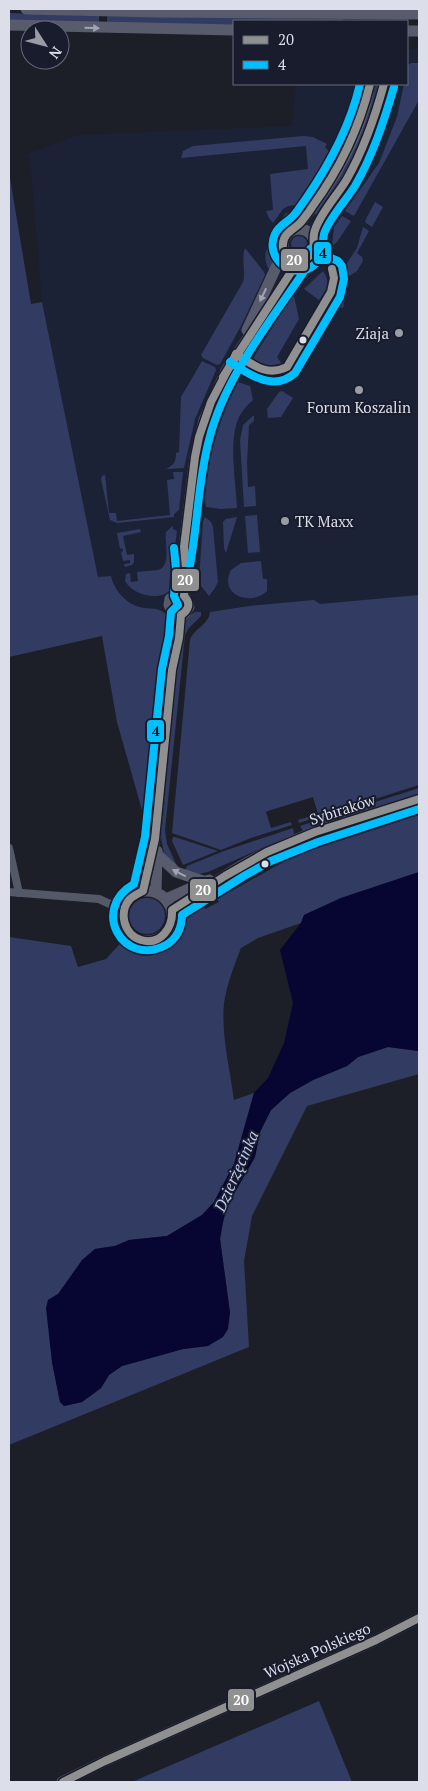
<svg xmlns="http://www.w3.org/2000/svg" width="428" height="1791" viewBox="0 0 428 1791" font-family="'PT Serif',serif">
<style>
.built{fill:#1c2236}
.green{fill:#323b62}
.water{fill:#070632}
.lines{fill:none;stroke-linecap:round;stroke-linejoin:round}
.street{stroke:#545967;stroke-width:8}
.secondary{stroke:#585b6c;stroke-width:11}
.bus-1-casing{stroke:#181c2c;stroke-width:11}
.bus-2-casing{stroke:#181c2c;stroke-width:11}
.bus-1{stroke:#909090;stroke-width:8}
.bus-2{stroke:#00bfff;stroke-width:8}
.oneway{fill:#a1a4b1}
.poi-dot{fill:#999ca6;stroke:#181c2c;stroke-width:2}
.bus-dot{fill:#dcdfea;stroke:#181c2c;stroke-width:2}
.labels{text-anchor:middle;dominant-baseline:central;stroke-width:4;stroke-linejoin:round;paint-order:stroke}
.poi-label{font-size:15px;fill:#dcdfea;stroke:#181c2c;text-anchor:end}
.street-label{font-size:15px;fill:#dcdfea;stroke:#181c2c}
.water-label{font-size:16px;font-style:italic;fill:#bdc9f1;stroke:#181c2c}
.line-badge{stroke:#181c2c;stroke-width:2}
.badge-label{font-size:14px;text-anchor:middle;font-weight:bold;fill:#fff}
.pale-badge-label{font-size:14px;text-anchor:middle;font-weight:bold;fill:#111}
</style>
<rect width="100%" height="100%" fill="#1c1f28"/>
<path class="built" d="M407,49H419V608L248,606L223,610L195,612L142,608L131,603L122,596L115,586L111,576L98,578L42,302L32,180L28,154L78,135L292,126L296,84H407Z"/>
<g class="green">
<path d="M9,13L99,16V23L9,20Z"/>
<path d="M107,16L343,19V21H234V25L107,23Z"/>
<path d="M411,63H419V100L354,216L345,211L379,163L397,117L404,84H407L408,65Z"/>
<path d="M376,84H378C366,137 347,170 317,215L314,213L374,93Z"/>
<path d="M394,84H398L390,115L373,160L329,223L325,221L370,158L386,114Z"/>
<path d="M303,136L313,137L327,144L325,147L331,154V163L317,187L304,202L298,205L288,206L283,209L273,223L269,218L266,211L273,210L270,174L308,169L306,146L181,158L183,151L193,146Z"/>
<path d="M9,172L31,304L42,302L98,577L111,576C115,592 128,606 145,608C154,609 160,608 167,615L168,662L152,823L144,817L117,722L102,636L9,657Z"/>
<path d="M375,202L383,207L372,227L366,223L365,221Z"/>
<path d="M296,209L303,212C296,220 290,228 278,225L285,214Z"/>
<path d="M342,216L351,221L337,242L332,246L334,227Z"/>
<path d="M363,227L369,231L357,253L362,257L363,261L357,271L348,277L345,272V266L357,248Z"/>
<circle cx="299" cy="244" r="8"/>
<path d="M271,239C282,250 276,259 271,272C262,261 265,251 271,239Z"/>
<path d="M245,248L264,272L265,275L241,326L220,364L217,365L203,358L201,355L243,282C246,271 241,259 245,248Z"/>
<path d="M308,265L316,266L307,276L295,283L289,281L299,267Z"/>
<path d="M323,271C331,283 327,289 319,300L304,289Z"/>
<path d="M286,286L289,288L249,352V343Z"/>
<path d="M342,288L345,289L346,294L343,308L333,305L320,327L322,329L301,366L297,367L294,365L339,289Z"/>
<path d="M292,296H294L299,319L277,357L282,364C270,369 264,365 253,359L255,355Z"/>
<path d="M202,361L215,367L216,370L195,419L184,468L166,469C174,465 176,462 176,453L179,452L181,397Z"/>
<path d="M229,376L231,380C211,423 203,457 198,505L194,498L197,470L208,423Z"/>
<path d="M238,382L250,386L253,400C246,406 240,413 237,422C229,446 236,482 237,508L221,509L206,507C204,499 206,489 207,480C211,446 222,413 238,382Z"/>
<path d="M282,391L293,398L281,417L268,418L267,409L279,392Z"/>
<path d="M254,415V421L249,425L247,463L248,487L255,486L256,506L244,507L240,440L243,425Z"/>
<path d="M173,472H183L179,510L174,514V517L117,523L110,520L101,479L102,476L105,475L109,513H116L117,521L170,515L167,480L174,479Z"/>
<path d="M257,515L260,552L248,553L245,516Z"/>
<path d="M197,517L192,579H188L192,521Z"/>
<path d="M205,517L211,522L213,527L218,582L215,588L209,596L201,586L199,579L203,521Z"/>
<path d="M237,517L226,553L224,548L223,522L226,519Z"/>
<path d="M173,526V529L177,531L170,582L174,583C168,604 134,597 125,581L126,574L130,573L131,582L138,581L137,572C144,571 151,571 158,570C172,566 164,542 166,532Z"/>
<path d="M140,529L141,532L123,536L127,555L134,554V562L132,565L125,567L124,564L130,563V560L123,561L121,552L123,551L122,548L120,549L117,533Z"/>
<path d="M261,561L263,579H267V591C251,607 218,595 231,570L241,563Z"/>
<path d="M419,595V785L299,823L298,820L318,814L313,797L268,811L266,812L271,828L291,822L292,825L251,838L221,850L172,833L190,640C194,628 208,626 210,612L249,606L314,600L320,604Z"/>
<path d="M195,612H201V616L189,628L185,635L165,830L167,844L177,866L164,853L161,837L178,658L184,623L188,616Z"/>
<path d="M419,788V794L303,831L300,826Z"/>
<path d="M419,805V810L294,850L280,859L274,860L284,852L298,844Z"/>
<path d="M419,815V872L341,898L304,915L301,923L258,938L241,948C234,966 227,984 224,1003C221,1035 230,1069 234,1100L254,1093L234,1164L214,1202L202,1215L167,1236L129,1240L115,1246L95,1249L58,1294L48,1300L52,1362L60,1402L64,1406L82,1402L101,1388L109,1375L122,1366L183,1349L208,1346L230,1313L220,1239L223,1222L227,1206L255,1157L260,1132L271,1110L290,1093L313,1080L347,1066L358,1057L388,1047L419,1051V1074L307,1106L252,1216L244,1261L249,1347L9,1445V937L71,946L78,967L106,959L127,936C141,947 162,947 172,930C179,917 174,914 188,904L194,912L204,907L205,909L219,902L217,899L296,855Z"/>
<path d="M293,828L294,834L208,872L199,874L184,872L187,866L224,851Z"/>
<path d="M173,837H175L218,851L183,865L172,841Z"/>
<path d="M250,872L245,878L199,903L195,899L219,884Z"/>
<circle cx="147" cy="916" r="18"/>
<path d="M319,1701L352,1782H132Z"/>
</g>
<path class="water" d="M419,872V1051L388,1047L358,1057L347,1066L313,1080L290,1093L271,1110L260,1132L255,1157L227,1206L223,1222L220,1239L230,1313L228,1329L223,1337L208,1346L183,1349L122,1366L109,1375L101,1388L82,1402L64,1406L60,1402L52,1362L46,1308L48,1300L58,1294L82,1260L95,1249L115,1246L129,1240L167,1236L202,1215L214,1202L234,1164L254,1093L268,1078L284,1043L293,1003L280,950L301,923L304,915L341,898Z"/>
<g class="lines">
<g class="street">
<path d="M9,848L19,893"/>
<path d="M9,892L99,899L123,910"/>
</g>
<g class="secondary">
<path d="M26,9L156,12L419,14"/>
<path d="M9,25L234,30"/>
<path d="M407,31H419"/>
<path d="M295,229C331,187 360,138 370,84"/>
<circle cx="299" cy="245" r="16"/>
<path d="M312,236C320,216 335,199 346,180C364,150 375,118 384,84"/>
<path d="M247,330L284,250"/>
<path d="M184,596L186,569L185,557"/>
<path d="M174,614L178,615L184,614L189,607L186,598L181,595H177"/>
<path d="M172,670L170,637L173,613L169,605L170,599L175,596L178,568L184,547L195,457L204,420L226,371L299,261"/>
<path d="M157,854L176,872L206,882"/>
<path d="M143,891L155,839L172,670L179,638L181,615"/>
<circle cx="147" cy="916" r="25"/>
<path d="M156,892L157,851"/>
<path d="M166,899L209,880"/>
<path d="M172,910C207,888 242,862 281,846C325,826 373,814 419,799"/>
<path d="M62,1782L105,1761L376,1640L419,1618"/>
</g>
<defs>
<g id="bus-1">
<path d="M370,84C359,129 340,169 312,207C309,212 305,217 301,222C295,229 283,233 283,244C282,248 284,252 286,255C291,260 301,263 307,258C318,251 311,240 315,230C321,212 337,196 347,179C364,149 375,117 384,84"/>
<path d="M236,354L211,402L199,437L195,457L184,547L186,569L184,596C191,603 189,610 181,615L179,638L172,670L155,839L143,891C139,893 133,896 130,899C118,912 124,935 141,940C161,946 173,927 172,910L225,876L267,852L315,832L419,799"/>
<path d="M236,354C253,365 267,377 287,367L331,292L334,278L332,269"/>
<path d="M223,377L295,266L299,261L306,258"/>
<path d="M63,1782L105,1761L376,1640L419,1618"/>
</g>
<g id="bus-2">
<path d="M360,84C350,127 330,164 305,200C301,205 298,211 294,215C288,222 279,225 275,234C271,242 272,252 277,259C285,271 303,275 314,265C328,254 321,247 324,234C328,220 347,199 355,186C373,155 384,121 394,87"/>
<path d="M230,362C250,375 274,392 295,373L340,297L344,279L342,266L338,261L310,249"/>
<path d="M174,548L176,569L174,596L178,605L171,612L169,636L162,669L145,837L134,884C90,909 123,968 166,945C177,939 182,927 182,915L244,876L271,861L318,842L419,809"/>
<path d="M188,575C198,531 197,484 209,440C225,376 271,321 307,267"/>
</g>
</defs>
<use href="#bus-1" class="bus-1-casing"/>
<use href="#bus-2" class="bus-2-casing"/>
<use href="#bus-1" class="bus-1"/>
<use href="#bus-2" class="bus-2"/>
</g>
<defs><path id="oneway-solid" d="M-6-.8H1V-3.2L6.5 0L1 3.2V.8H-6Z" transform="scale(1.25)"/></defs>
<g class="oneway">
<use href="#oneway-solid" transform="translate(92 28) rotate(2)"/>
<use href="#oneway-solid" transform="translate(263 295) rotate(115)"/>
<use href="#oneway-solid" transform="translate(179 873) rotate(-153)"/>
</g>
<g class="poi-dot">
<circle cx="399" cy="333" r="5"/>
<circle cx="359" cy="390" r="5"/>
<circle cx="285" cy="521" r="5"/>
</g>
<g class="bus-dot">
<circle cx="303" cy="340" r="4.5"/>
<circle cx="265" cy="864" r="4.5"/>
</g>
<g class="labels">
<g class="poi-label">
<text x="389" y="333">Ziaja</text>
<text x="359" y="407" text-anchor="middle">Forum Koszalin</text>
<text x="295" y="521" text-anchor="start">TK Maxx</text>
</g>
<g class="street-label">
<text transform="translate(342 809) rotate(-18)">Sybiraków</text>
<text transform="translate(317 1650) rotate(-24)">Wojska Polskiego</text>
</g>
<g class="water-label">
<text transform="translate(236 1171) rotate(-66)">Dzierżęcinka</text>
</g>
</g>
<g class="line-badge">
<rect x="313" y="241" width="19" height="24" rx="5" fill="#00bfff"/>
<rect x="280" y="248" width="29" height="24" rx="5" fill="#909090"/>
<rect x="171" y="568" width="29" height="24" rx="5" fill="#909090"/>
<rect x="146" y="719" width="19" height="24" rx="5" fill="#00bfff"/>
<rect x="189" y="878" width="28" height="24" rx="5" fill="#909090"/>
<rect x="227" y="1688" width="28" height="24" rx="5" fill="#909090"/>
</g>
<g class="badge-label">
<text x="294" y="265">20</text>
<text x="185" y="585">20</text>
<text x="203" y="895">20</text>
<text x="241" y="1705">20</text>
</g>
<g class="pale-badge-label">
<text x="323" y="258">4</text>
<text x="156" y="736">4</text>
</g>
<rect width="428" height="1791" fill="none" stroke="#dcdfea" stroke-width="20"/>
<rect x="233" y="20" width="175" height="65" fill="#181c2c" stroke="#666a78"/>
<rect x="243" y="36" width="25" height="8" fill="#909090" stroke="#666a78"/>
<text x="278" y="45" font-size="15" fill="#dcdfea">20</text>
<rect x="243" y="61" width="25" height="8" fill="#00bfff" stroke="#666a78"/>
<text x="278" y="70" font-size="15" fill="#dcdfea">4</text>
<g transform="translate(45 45) rotate(126)"><circle r="24" fill="#181c2c" stroke="#666a78"/>
<path d="M0-4L9 19L0 12L-9 19Z" fill="#999ca6"/>
<text y="-8" font-size="14" font-weight="bold" text-anchor="middle" fill="#dcdfea">N</text>
</g>
</svg>
